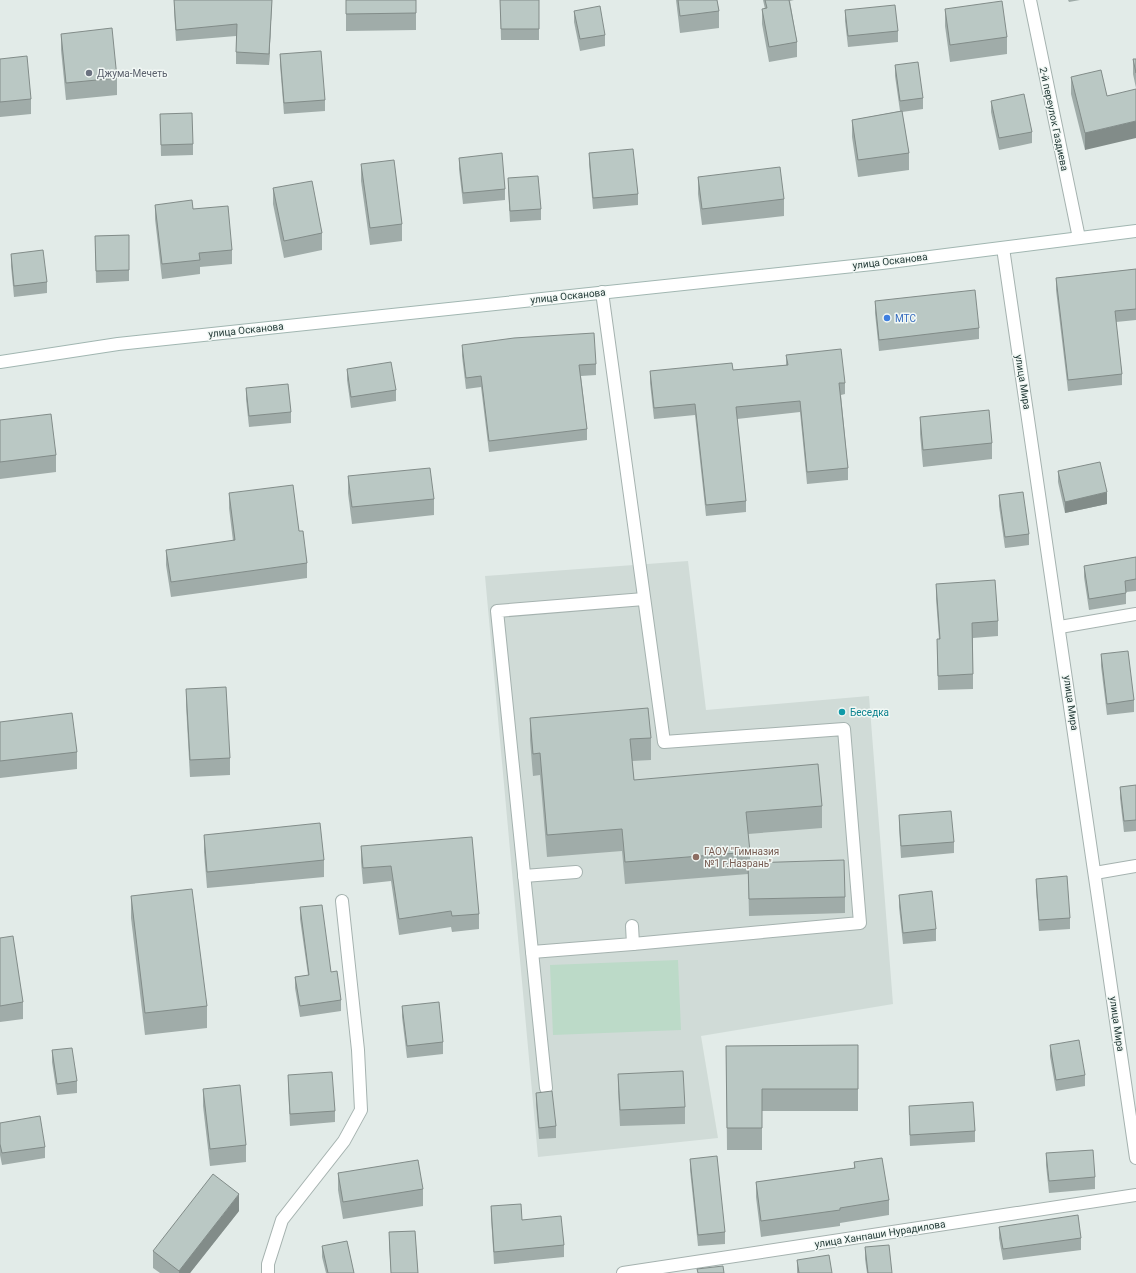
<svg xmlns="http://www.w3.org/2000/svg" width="1136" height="1273" viewBox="0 0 1136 1273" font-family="Roboto,sans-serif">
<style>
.built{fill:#d0dbd7}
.green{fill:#bcdac8}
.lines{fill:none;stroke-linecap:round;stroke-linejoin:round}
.lane-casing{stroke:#a5b2af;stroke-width:14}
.street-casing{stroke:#a5b2af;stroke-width:14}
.secondary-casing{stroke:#a1b6b1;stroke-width:14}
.lane{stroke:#fff;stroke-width:12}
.street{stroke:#fff;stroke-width:12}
.secondary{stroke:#fff;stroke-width:12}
.wall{fill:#a0aca9}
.shaded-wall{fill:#828c89}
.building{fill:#bac8c4;stroke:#828c89}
.worship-dot{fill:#6b7280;stroke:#f2f8f5;stroke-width:1.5}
.shop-dot{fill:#3f7fe0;stroke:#f2f8f5;stroke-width:1.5}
.culture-dot{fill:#0f9aa8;stroke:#f2f8f5;stroke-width:1.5}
.education-dot{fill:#8d6e63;stroke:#f2f8f5;stroke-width:1.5}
.labels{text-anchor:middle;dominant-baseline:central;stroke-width:3;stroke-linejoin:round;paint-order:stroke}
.worship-label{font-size:10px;fill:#5b616d;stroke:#f2f8f5;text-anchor:start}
.street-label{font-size:10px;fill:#233a37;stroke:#f2f8f5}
.shop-label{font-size:10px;fill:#366cbe;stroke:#f2f8f5;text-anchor:start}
.culture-label{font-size:10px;fill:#0d838f;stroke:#f2f8f5;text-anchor:start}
.education-label{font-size:10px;fill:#785e54;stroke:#f2f8f5;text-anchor:start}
</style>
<rect width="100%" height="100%" fill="#e2ebe8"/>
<path class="built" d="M688,561L706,710L869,696L893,1004L701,1036L718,1138L538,1157L485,576Z"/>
<path class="green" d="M678,960L681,1030L553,1035L550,965Z"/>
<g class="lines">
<defs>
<path id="lane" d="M268,1273V1264L282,1220L344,1141L361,1110L358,1050L342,901"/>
<g id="street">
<path d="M1030,0L1079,238"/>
<path d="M1003,248L1136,1158"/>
<path d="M602,292L664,742L844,729L860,923L633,944"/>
<path d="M1060,627L1136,614"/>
<path d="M1095,873L1136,866"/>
<path d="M524,876L576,872"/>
<path d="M532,952L633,944L632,926"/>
<path d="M546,1088L497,611L644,599"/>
<path d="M623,1273L1136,1195"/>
</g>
<path id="secondary" d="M0,362L118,344L882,263L1136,231"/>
</defs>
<use href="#lane" class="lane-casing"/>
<use href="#street" class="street-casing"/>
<use href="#secondary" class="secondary-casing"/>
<use href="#lane" class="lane"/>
<use href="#street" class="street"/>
<use href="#secondary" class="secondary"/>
</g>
<g class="wall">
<path d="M174,0H272L269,65L236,64V36L176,41L174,11Z"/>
<path d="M346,0H416V30L346,31Z"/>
<path d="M500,0H539V40H501Z"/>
<path d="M676,0H717L719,11V28L680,33Z"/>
<path d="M763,0H794L790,1L797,42V57L769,62L762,24V9H765Z"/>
<path d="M1068,0H1080L1069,2Z"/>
<path d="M945,9L1007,37V54L950,62L945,26Z"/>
<path d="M845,10L898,31V42L848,47L845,21Z"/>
<path d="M574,11L605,35V46L580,51L574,22Z"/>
<path d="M61,34L117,78V95L66,100L61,50Z"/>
<path d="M280,54L325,100V111L284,114L280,65Z"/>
<path d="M0,59L31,99V114L0,117Z"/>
<path d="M1133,59H1136V88L1133,74Z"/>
<path d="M895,65L923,98V109L902,112L909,153V170L858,177L852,137V120L900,111L895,76Z"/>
<path d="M1071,77L1107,96L1085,150L1071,94Z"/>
<path d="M991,101L1032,132V143L999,150L991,112Z"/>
<path d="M160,114L193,144V155L161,156Z"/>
<path d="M589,153L638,194V205L593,209L589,164Z"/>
<path d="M459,158L505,189V200L463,204L459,169Z"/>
<path d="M361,164L402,224V241L370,245L361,181Z"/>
<path d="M698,177L784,199V216L702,225L698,194Z"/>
<path d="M508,178L541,209V220L510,222L508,189Z"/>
<path d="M273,188L322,233V250L284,258L273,204Z"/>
<path d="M155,205L193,209L232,250V264L200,267V274L162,279L155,219Z"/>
<path d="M129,235V281L96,283L95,236Z"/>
<path d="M11,254L47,282V293L14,297L11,266Z"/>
<path d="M1136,269V320L1116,322L1122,374V385L1068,391L1056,290V278Z"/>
<path d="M875,301L979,328V339L879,351L875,313Z"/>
<path d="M462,345L596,364V375L581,376L587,429V440L489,452L481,387L466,389L462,356Z"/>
<path d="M786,355L845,383V394L841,395L848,468V480L807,484L800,412L737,419L746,501V512L706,516L695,415L654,419L650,383V371L733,370L786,365Z"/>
<path d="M347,369L396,390V401L351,408L347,380Z"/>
<path d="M246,388L291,412V423L249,427L246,399Z"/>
<path d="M920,417L992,443V459L923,467L920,434Z"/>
<path d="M0,420L56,455V472L0,479Z"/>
<path d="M1058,471L1107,504L1065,513L1058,482Z"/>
<path d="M348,476L434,499V515L352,524L348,493Z"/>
<path d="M229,493L299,531L307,563V578L171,597L166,565V550L233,541L229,508Z"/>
<path d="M999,495L1029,534V545L1005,548L999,506Z"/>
<path d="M1136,557V591L1126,592V604L1089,610L1084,577V566Z"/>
<path d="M936,584L998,621V636L973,638V689L938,690L937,639H939L936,599Z"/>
<path d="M1101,654L1134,700V712L1107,715L1101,666Z"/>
<path d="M186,689L230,758V775L190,777L186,705Z"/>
<path d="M530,718L651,738V760L632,761L634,780L822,806V828L748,834L750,852V863L845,897V913L749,916L748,874L625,884L622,851L547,857L540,775L533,776L530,740Z"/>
<path d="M0,722L77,752V769L0,778Z"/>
<path d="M1136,785V831L1124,832L1120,798V787Z"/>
<path d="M899,815L954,842V853L901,858L899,827Z"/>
<path d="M204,835L324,860V877L207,888L204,852Z"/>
<path d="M361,846L479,914V929L452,932L451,927L399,935L391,881L363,884L361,862Z"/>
<path d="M1036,879L1070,918V929L1039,931L1036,890Z"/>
<path d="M899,895L936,929V941L903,944L899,907Z"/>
<path d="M131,896L207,1006V1028L145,1035L131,918Z"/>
<path d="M300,907L331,972L341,1000V1011L300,1017L295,988V977L308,975L300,919Z"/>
<path d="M0,938L23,1002V1019L0,1022Z"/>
<path d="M402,1006L443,1042V1054L407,1058L402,1017Z"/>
<path d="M858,1045V1111H762V1150H727L726,1046Z"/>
<path d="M1050,1045L1085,1075V1086L1056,1091L1050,1056Z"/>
<path d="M52,1050L77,1081V1093L57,1095L52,1062Z"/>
<path d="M618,1074L685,1107V1124L620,1126L618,1091Z"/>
<path d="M288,1075L335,1111V1122L290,1126L288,1086Z"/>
<path d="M203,1089L246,1145V1162L210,1166L203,1106Z"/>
<path d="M536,1093L556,1126V1138L539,1139L536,1104Z"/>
<path d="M909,1106L975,1131V1142L910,1146L909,1117Z"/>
<path d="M0,1123L45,1147V1158L2,1165L0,1155Z"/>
<path d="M1046,1153L1095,1177V1189L1049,1193L1046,1165Z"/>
<path d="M690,1159L725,1232V1244L698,1246L690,1170Z"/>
<path d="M854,1162L889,1200V1215L840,1223V1226L761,1237L756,1197V1182L854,1168Z"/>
<path d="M338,1173L423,1189V1206L343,1219L338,1190Z"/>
<path d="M491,1206L522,1220L564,1245V1257L494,1264L491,1218Z"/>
<path d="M239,1211L190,1273H160L153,1268V1251Z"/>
<path d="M999,1227L1081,1238V1250L1003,1260L999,1238Z"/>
<path d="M415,1231L418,1273H391L389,1244V1232Z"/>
<path d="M322,1246L354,1273H326L322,1257Z"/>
<path d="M865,1247L892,1273H867L865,1259Z"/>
<path d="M797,1260L832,1273H797Z"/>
</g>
<g class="shaded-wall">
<path d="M272,0L269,65V54Z"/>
<path d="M1136,121V138L1085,150V133Z"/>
<path d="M1107,492V504L1065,513V502Z"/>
<path d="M239,1194V1211L190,1273H179V1271Z"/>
</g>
<g class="building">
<path d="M174,0H272L269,54L236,52L237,24L176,30Z"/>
<path d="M346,0H416V13L346,14Z"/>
<path d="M500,0H539V29H501Z"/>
<path d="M678,0H717L719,11L680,16Z"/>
<path d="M765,0H789L797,42L769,47L762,9L767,8Z"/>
<path d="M1002,1L1007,37L950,45L945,9Z"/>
<path d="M895,5L898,31L848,36L845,10Z"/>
<path d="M600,6L605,35L580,39L574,11Z"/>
<path d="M112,28L117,78L66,83L61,34Z"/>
<path d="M321,51L325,100L284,103L280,54Z"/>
<path d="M27,56L31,99L0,102V59Z"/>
<path d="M1133,59H1136V73Z"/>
<path d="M918,62L923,98L900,101L895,65Z"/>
<path d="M1101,70L1107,96L1136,89V121L1085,133L1071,77Z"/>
<path d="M1024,94L1032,132L999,138L991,101Z"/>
<path d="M902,111L909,153L858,160L852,120Z"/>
<path d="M192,113L193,144L161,145L160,114Z"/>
<path d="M633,149L638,194L593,198L589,153Z"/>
<path d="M502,153L505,189L463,193L459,158Z"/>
<path d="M394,160L402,224L370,228L361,164Z"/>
<path d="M780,167L784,199L702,209L698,177Z"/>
<path d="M538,176L541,209L510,211L508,178Z"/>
<path d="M312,181L322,233L284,241L273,188Z"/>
<path d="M192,200L193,209L228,206L232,250L199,253L200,260L162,264L155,205Z"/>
<path d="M129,235V270L96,271L95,236Z"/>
<path d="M43,250L47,282L14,286L11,254Z"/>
<path d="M1136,269V309L1115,311L1122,374L1068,380L1056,278Z"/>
<path d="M975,290L979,328L879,340L875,301Z"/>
<path d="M594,333L596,364L579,365L587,429L489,441L481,376L466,378L462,345L514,338Z"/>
<path d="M841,349L845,383H839L848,468L807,472L800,401L736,407L746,501L706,505L695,404L654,408L650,371L732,363L733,370L788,365L786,355Z"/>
<path d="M391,362L396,390L351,397L347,369Z"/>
<path d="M288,384L291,412L249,416L246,388Z"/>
<path d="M989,410L992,443L923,450L920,417Z"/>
<path d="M51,414L56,455L0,462V420Z"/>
<path d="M1100,462L1107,492L1065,502L1058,471Z"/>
<path d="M430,468L434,499L352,507L348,476Z"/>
<path d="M293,485L299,531H303L307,563L171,582L166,550L235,540L229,493Z"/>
<path d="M1023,492L1029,534L1005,537L999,495Z"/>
<path d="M1136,557V579L1125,581L1126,593L1089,599L1084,566Z"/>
<path d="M995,580L998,621L972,623L973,674L938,676L937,639H940L936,584Z"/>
<path d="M1128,651L1134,700L1107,704L1101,654Z"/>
<path d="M226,687L230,758L190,760L186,689Z"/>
<path d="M648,708L651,738L630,739L634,780L818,764L822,806L746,812L750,852L625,862L622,829L547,835L540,753L533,754L530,718Z"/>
<path d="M72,713L77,752L0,761V722Z"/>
<path d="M1136,785V820L1124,821L1120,787Z"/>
<path d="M951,811L954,842L901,846L899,815Z"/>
<path d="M320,823L324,860L207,872L204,835Z"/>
<path d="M472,837L479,914L452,916L451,911L399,919L391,866L363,868L361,846Z"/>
<path d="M844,860L845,897L749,899L748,863Z"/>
<path d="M1067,876L1070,918L1039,920L1036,879Z"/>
<path d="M192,889L207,1006L145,1013L131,896Z"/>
<path d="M932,891L936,929L903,933L899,895Z"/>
<path d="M322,905L331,972L337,971L341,1000L300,1006L295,977L309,975L300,907Z"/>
<path d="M13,936L23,1002L0,1006V938Z"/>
<path d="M439,1002L443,1042L407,1046L402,1006Z"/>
<path d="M1079,1040L1085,1075L1056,1080L1050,1045Z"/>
<path d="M858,1045V1089H762V1128H727L726,1046Z"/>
<path d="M72,1048L77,1081L57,1084L52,1050Z"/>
<path d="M683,1071L685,1107L620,1110L618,1074Z"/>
<path d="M332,1072L335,1111L290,1114L288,1075Z"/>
<path d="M240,1085L246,1145L210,1149L203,1089Z"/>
<path d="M552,1091L556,1126L539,1128L536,1093Z"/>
<path d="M973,1102L975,1131L910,1135L909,1106Z"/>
<path d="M40,1116L45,1147L2,1153L0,1144V1123Z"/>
<path d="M1093,1150L1095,1177L1049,1181L1046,1153Z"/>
<path d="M717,1156L725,1232L698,1235L690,1159Z"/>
<path d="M882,1158L889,1200L840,1208V1210L761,1221L756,1182L855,1168L854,1162Z"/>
<path d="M418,1160L423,1189L343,1202L338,1173Z"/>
<path d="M213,1174L239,1194L179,1271L153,1251Z"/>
<path d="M521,1204L522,1220L561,1216L564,1245L494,1252L491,1206Z"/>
<path d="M1078,1215L1081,1238L1003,1249L999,1227Z"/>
<path d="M415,1231L418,1273H391L389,1232Z"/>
<path d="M347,1241L354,1273H328L322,1246Z"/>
<path d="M889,1245L892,1273H868L865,1247Z"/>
<path d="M829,1255L832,1273H799L797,1260Z"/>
<path d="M723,1266L724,1273H698L697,1269Z"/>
</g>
<circle class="worship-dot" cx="89" cy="73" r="4"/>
<circle class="shop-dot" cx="887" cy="318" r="4"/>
<circle class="culture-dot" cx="842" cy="712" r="4"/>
<circle class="education-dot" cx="696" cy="857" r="4"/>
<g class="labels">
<g class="worship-label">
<text x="97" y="73">Джума-Мечеть</text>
</g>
<g class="street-label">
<text transform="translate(1054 119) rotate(78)">2-й переулок Газдиева</text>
<text transform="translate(890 261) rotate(-7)">улица Осканова</text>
<text transform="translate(568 296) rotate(-6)">улица Осканова</text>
<text transform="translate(246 330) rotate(-6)">улица Осканова</text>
<text transform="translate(1023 382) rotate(81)">улица Мира</text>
<text transform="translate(1071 703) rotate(82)">улица Мира</text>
<text transform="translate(1117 1024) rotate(82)">улица Мира</text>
<text transform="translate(880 1234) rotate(-9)">улица Ханпаши Нурадилова</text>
</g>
<g class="shop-label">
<text x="895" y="318">МТС</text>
</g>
<g class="culture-label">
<text x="850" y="712">Беседка</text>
</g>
<g class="education-label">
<text x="704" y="851">ГАОУ "Гимназия<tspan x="704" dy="12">№1 г.Назрань"</tspan></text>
</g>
</g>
</svg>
